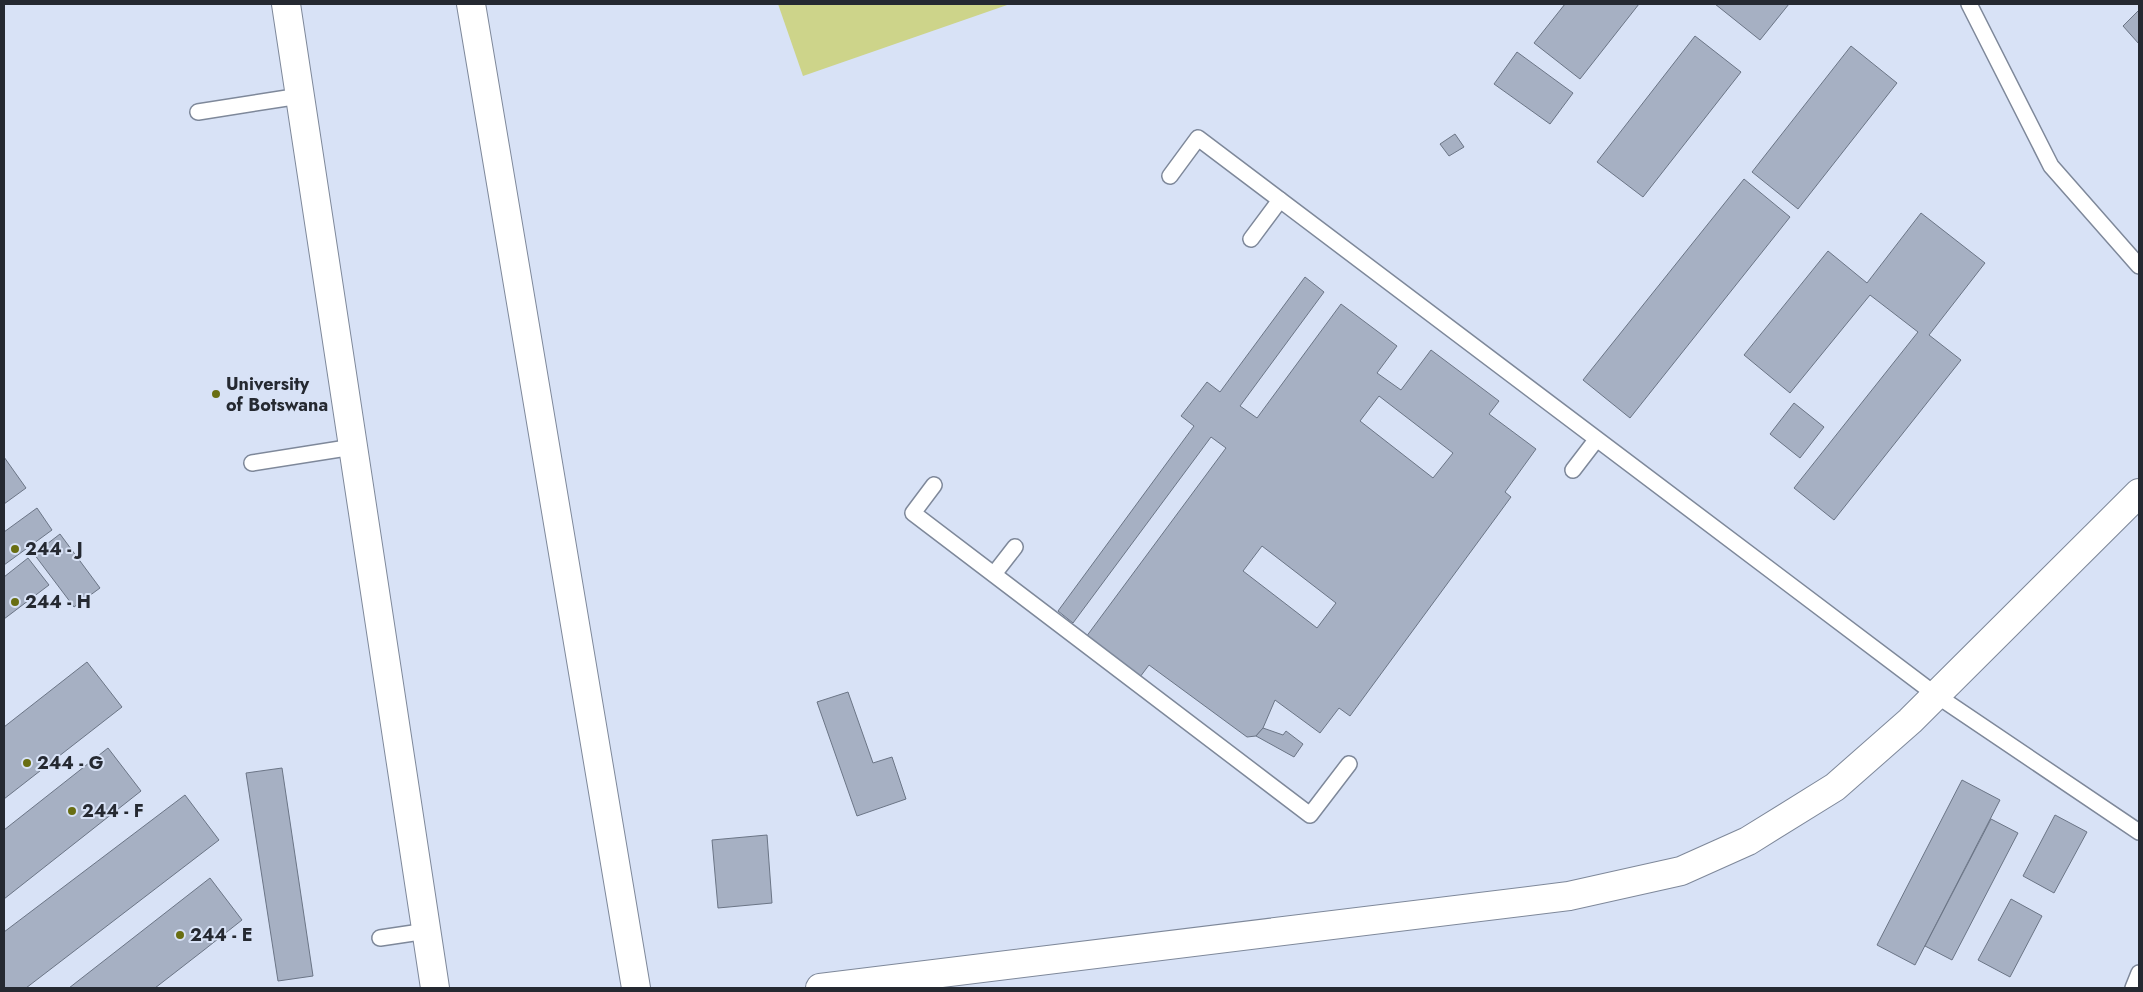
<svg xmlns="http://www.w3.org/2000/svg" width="2143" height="992" viewBox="0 0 2143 992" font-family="Jost,sans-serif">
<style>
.green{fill:#cdd48a}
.building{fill:#a6b0c3;stroke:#6b7586;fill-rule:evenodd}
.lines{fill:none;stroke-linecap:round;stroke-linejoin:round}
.service-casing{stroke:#7e889a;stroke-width:18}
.minor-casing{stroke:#7e889a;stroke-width:30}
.service{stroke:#fff;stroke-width:15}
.minor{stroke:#fff;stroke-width:28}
.poi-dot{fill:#696e12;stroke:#d8e2f6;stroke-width:2}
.labels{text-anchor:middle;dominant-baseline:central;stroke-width:4;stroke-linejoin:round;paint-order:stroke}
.poi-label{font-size:18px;font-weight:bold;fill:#252931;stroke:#d8e2f6;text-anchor:start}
</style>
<rect width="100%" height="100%" fill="#d8e2f6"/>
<path class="green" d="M778,4H1010L803,76Z"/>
<g class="building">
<path d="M1565,4H1639L1580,79L1534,43Z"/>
<path d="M1715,4H1789L1760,40Z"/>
<path d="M2139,10V44L2123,26Z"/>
<path d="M1695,36L1741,72L1643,197L1597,162Z"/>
<path d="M1851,46L1897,83L1798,209L1752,172Z"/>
<path d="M1517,52L1573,93L1550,124L1494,84Z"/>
<path d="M1455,134L1464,147L1449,156L1440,144Z"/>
<path d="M1744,179L1790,217L1630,418L1583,380Z"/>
<path d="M1921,213L1985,263L1929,335L1961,360L1834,520L1794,488L1918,332L1870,295L1790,393L1744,355L1828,251L1867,283Z"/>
<path d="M1305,277L1324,292L1240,406L1257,418L1341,304L1397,346L1377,373L1401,390L1431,350L1499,401L1489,414L1536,449L1505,492L1511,497L1350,716L1339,708L1320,733L1275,700L1263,728L1256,736L1247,737L1149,665L1140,677L1086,637L1226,448L1211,437L1073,623L1058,611L1194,426L1181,416L1207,382L1220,392ZM1379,396L1453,453L1433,478L1360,421ZM1262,546L1336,603L1317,628L1243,571Z"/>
<path d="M1794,403L1824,427L1800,458L1770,434Z"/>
<path d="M4,457L26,488L4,504Z"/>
<path d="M37,508L52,530L4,565V532Z"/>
<path d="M60,534L100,588L74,607L34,554Z"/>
<path d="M28,558L49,585L4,619V577Z"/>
<path d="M87,662L122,707L4,799V727Z"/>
<path d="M848,692L873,763L892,757L906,799L857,816L817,702Z"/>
<path d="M1263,728L1283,735L1286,731L1303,744L1294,757L1256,736Z"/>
<path d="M108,748L141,791L4,899V830Z"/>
<path d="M282,768L313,976L278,981L246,773Z"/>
<path d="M1962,780L2000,800L1915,965L1877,945Z"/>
<path d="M185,795L219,840L26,988H4V932Z"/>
<path d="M2055,815L2087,832L2054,893L2023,876Z"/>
<path d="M1991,819L2018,833L1952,960L1925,946Z"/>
<path d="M767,835L772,903L718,908L712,840Z"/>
<path d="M210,878L242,920L204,950L155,988H69Z"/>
<path d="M2011,899L2042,916L2010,977L1978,960Z"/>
</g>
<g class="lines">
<defs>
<g id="service">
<path d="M1969,4L2051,166L2139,266"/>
<path d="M198,112L300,96"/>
<path d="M1170,176L1198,138L1936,695L2139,832"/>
<path d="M1251,239L1280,200"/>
<path d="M252,463L353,447"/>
<path d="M1573,470L1596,440"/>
<path d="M934,485L913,513L1310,815L1349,764"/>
<path d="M994,574L1015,547"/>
<path d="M380,938L427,931"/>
<path d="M2133,988L2139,973"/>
</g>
<g id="minor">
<path d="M286,4L435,988"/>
<path d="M471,4L636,988"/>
<path d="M820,988L1569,896L1681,871L1748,841L1835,787L1910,721L2139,493"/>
</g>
</defs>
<use href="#service" class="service-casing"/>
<use href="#minor" class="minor-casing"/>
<use href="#service" class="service"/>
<use href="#minor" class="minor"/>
</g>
<g class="poi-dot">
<circle cx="216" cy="394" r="5"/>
<circle cx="15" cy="549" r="5"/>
<circle cx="15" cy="602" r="5"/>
<circle cx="27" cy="763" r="5"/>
<circle cx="72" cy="811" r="5"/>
<circle cx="180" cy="935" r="5"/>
</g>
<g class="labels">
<g class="poi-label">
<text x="226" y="384">University<tspan x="226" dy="21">of Botswana</tspan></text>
<text x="25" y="549">244 - J</text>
<text x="25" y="602">244 - H</text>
<text x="37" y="763">244 - G</text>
<text x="82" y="811">244 - F</text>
<text x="190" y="935">244 - E</text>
</g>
</g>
<rect width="2143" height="992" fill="none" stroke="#252931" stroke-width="10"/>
</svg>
